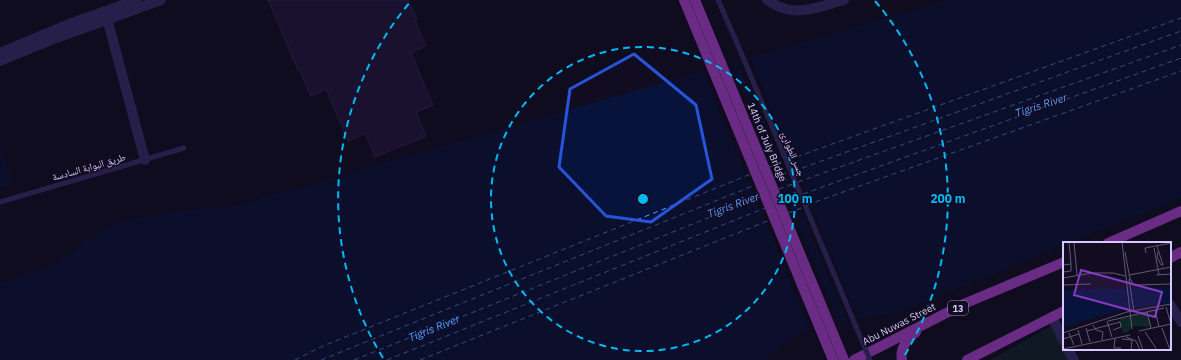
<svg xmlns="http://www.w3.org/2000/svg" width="1181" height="360" viewBox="0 0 1181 360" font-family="'IBM Plex Sans','Noto Naskh Arabic',sans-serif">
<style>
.green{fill:#0f2629}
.water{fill:#08133b}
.pier{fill:#110c1f}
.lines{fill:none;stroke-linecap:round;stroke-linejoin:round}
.ferry{stroke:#579aff;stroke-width:1;stroke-dasharray:5 4;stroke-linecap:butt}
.building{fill:#251740;stroke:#40296c}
.service{stroke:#42357f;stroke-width:5}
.minor{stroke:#42357f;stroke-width:10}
.primary{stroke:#d650ff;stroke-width:10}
.service-bridge{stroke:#42357f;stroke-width:5}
.marked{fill:none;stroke:#2654da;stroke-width:3;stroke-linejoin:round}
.ring{fill:none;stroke:#00b9f4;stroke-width:2;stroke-dasharray:7 5}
.labels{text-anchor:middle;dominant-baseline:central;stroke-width:3;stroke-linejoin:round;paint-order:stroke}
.shield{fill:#110c1f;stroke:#9c90bc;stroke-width:1}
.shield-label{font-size:9px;font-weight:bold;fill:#d7c9ff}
.street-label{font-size:10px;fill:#d7c9ff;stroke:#110c1f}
.water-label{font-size:11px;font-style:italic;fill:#579aff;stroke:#110c1f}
.inset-river{fill:none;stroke:#08133b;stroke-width:2}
.inset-road{fill:none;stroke:#605879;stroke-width:1}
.view{fill:#843cc5;fill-opacity:0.15;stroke:#843cc5;stroke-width:2}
.inset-edge{fill:none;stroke:#d7c9ff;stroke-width:2}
.centre{fill:#00b9f4;stroke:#110c1f;stroke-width:2}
.ring-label{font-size:12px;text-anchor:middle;font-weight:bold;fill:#00b9f4;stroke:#110c1f;stroke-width:3;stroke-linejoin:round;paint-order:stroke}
</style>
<rect width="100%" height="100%" fill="#110c1f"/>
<path class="green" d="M1051,326L1071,360H990Z"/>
<g class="water">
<path d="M948,0H1181V198L1068,243H1064V245L902,311L879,316L862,318L797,334L764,360H0V283L57,263L101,231L122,221L179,211L239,205Z"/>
<path d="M0,146L14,184L0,188Z"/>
</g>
<g class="pier">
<path d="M749,55L859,321L848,324L737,59Z"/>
<path d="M731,61L840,326L811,333L702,69Z"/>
</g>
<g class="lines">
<g class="ferry">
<path d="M788,160L1181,18"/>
<path d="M769,167L785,161"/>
<path d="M794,171L1181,31"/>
<path d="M773,178L789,172"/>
<path d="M798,182L1181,45"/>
<path d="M779,189L793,184"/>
<path d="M803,194L1181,58"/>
<path d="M783,201L798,195"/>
<path d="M807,205L1181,71"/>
<path d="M788,213L804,207"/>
<path d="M295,360L323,346L751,174"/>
<path d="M321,360L755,185"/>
<path id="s1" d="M354,360L760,197"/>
<path d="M387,360L765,208"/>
<path d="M420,360L770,220"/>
</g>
</g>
<path class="building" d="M268,0H408L417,19L415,21L426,46L411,53L433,105L416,112L426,136L375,157L365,133L348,141L326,89L311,96L300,71L298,70Z"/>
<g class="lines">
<g class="service">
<path d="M718,0L734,36"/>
<path d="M0,202L184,148"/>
</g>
<g class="minor">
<path d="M767,0C794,19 814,8 844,0"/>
<path d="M105,11L145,160"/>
<path d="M0,53L69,24L137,0"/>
<path d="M0,61L51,40L161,0"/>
<path d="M1170,304L1181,322"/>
<path d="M1052,317L1064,341"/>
<path d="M1068,349L1074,360"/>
</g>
<g class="primary">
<path d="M684,0L833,360"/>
<path d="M695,0L844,360"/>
<path d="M1108,243L1181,211"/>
<path d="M1170,258L1181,252"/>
<path d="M854,360L966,303L1064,262"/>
<path d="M902,360C899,348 908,339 916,332"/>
<path d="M967,360L1064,311"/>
</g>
<path class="service-bridge" d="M734,36L870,360"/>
</g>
<path d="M0 0H1181V360H0ZM634,54L696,105L712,179L651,222L606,216L559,167L570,89Z" fill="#110c1f" fill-opacity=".55" fill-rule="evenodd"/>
<path class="marked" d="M634,54L696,105L712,179L651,222L606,216L559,167L570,89Z"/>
<g class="ring">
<circle cx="643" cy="199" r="152"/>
<path d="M383 358A305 305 0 0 1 411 1M875 1A305 305 0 0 1 903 358"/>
</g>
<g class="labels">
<rect class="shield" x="948" y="301" width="20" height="14" rx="3"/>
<g class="shield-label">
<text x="958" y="308">13</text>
</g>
<g class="street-label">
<text transform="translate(767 142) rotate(67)">14th of July Bridge</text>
<text transform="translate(793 154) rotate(67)">جسر الطوارئ</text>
<text transform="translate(89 167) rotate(-16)">طريق البوابة السادسة</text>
<text transform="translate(899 324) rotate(-27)">Abu Nuwas Street</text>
</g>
<g class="water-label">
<text transform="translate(1041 105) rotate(-18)">Tigris River</text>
<text transform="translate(733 205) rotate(-20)">Tigris River</text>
<text stroke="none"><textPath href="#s1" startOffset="86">Tigris River</textPath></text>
</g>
</g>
<g transform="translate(1063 242)">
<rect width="108" height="108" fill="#110c1f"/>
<path d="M84,70L87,85L69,84L65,90L60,91L56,77Z" fill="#0f2629"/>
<path d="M108,45V61L66,66L0,85V48Z" fill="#08133b"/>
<path class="inset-river" d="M69,54L108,50M69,55L108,52M69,55L108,51M69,56L108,53M71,57L108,54M0,68L19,61L64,54M0,69L20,62L64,55M0,70L20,63L64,56M0,71L20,64L64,58M0,71L20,63L64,57"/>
<path class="inset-road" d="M11,0L14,33M59,0L69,87M94,4L100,23M91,6L96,33M62,10L67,37L71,43L108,42M95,10L94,15L98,23H100M83,11L82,6L108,1M0,23L8,22L6,0M0,30L8,29V22M66,33L108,25M93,33L108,32M0,36L29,31H50L62,34M66,37L71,70M0,43L28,42M103,65L108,82M92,68L96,85M84,70L88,86M44,79L49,95M45,79L101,66M30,83L33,88L40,90L39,98M23,86L27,100M99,86L107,108M15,88L19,102M24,89L57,80L58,85L50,88M76,89L108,82M82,90L94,108M0,91L64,70L108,62M6,91L11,103M75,94L80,108M63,95L73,99L77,108M52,96L51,106H58M0,97L16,92M59,97L69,98L68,108M0,107L67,93"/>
<path class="view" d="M18,28L99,50L92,75L11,53Z"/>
<rect width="108" height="108" class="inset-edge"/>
</g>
<circle cx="643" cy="199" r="6" class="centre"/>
<g class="ring-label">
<text x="795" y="203">100 m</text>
<text x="948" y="203">200 m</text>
</g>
</svg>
